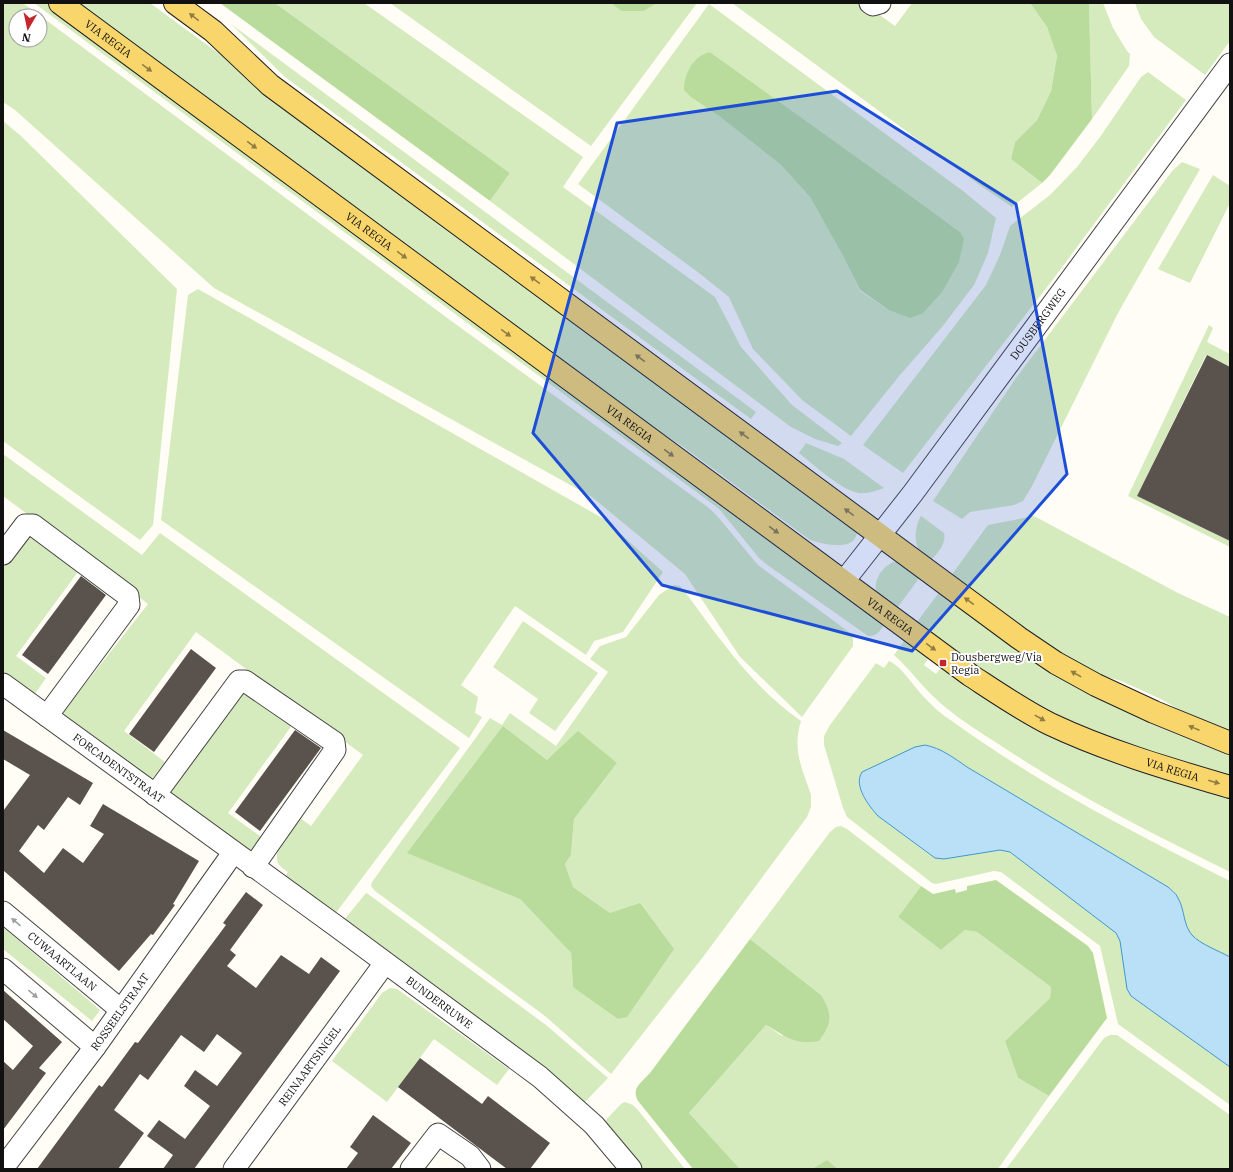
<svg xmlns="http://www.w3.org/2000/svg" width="1233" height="1172" viewBox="0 0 1233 1172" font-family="'IBM Plex Serif',serif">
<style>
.green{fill:#d5ebbd;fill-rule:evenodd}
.forest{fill:#b9dc9c}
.water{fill:#b9e0f7;stroke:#3f96cf}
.building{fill:#5a524d}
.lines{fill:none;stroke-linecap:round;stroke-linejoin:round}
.minor-casing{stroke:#444;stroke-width:23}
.major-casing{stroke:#222;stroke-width:24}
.minor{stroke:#fff;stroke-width:21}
.major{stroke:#f9d66b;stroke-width:22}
.oneway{fill:#917d42}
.oneway2{fill:#a0a0a0}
.marked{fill:#1d4ed8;fill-opacity:0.2;stroke:#1d4ed8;stroke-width:3;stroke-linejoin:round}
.poi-dot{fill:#c4262e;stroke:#fff;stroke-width:1.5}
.labels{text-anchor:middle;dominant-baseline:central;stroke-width:4;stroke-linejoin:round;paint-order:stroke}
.street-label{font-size:11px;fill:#111;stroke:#fff}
.poi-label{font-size:11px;fill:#111;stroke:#fff;text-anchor:start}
</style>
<rect width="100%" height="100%" fill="#fffdf5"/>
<g class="green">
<path d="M3,3H23L450,320L709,508L718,517L758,565L853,635V646L802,717L740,657L685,574L592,497L214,288L15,110L3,102ZM16,16H40V40H16Z"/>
<path d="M34,3H50L886,622C881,629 878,637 868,636L766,564L759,558L720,510L714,505Z"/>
<path d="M71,3H150L459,230L857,527C860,553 826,545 810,540L682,446L594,390Z"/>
<path d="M275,3H364L583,157L563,187L715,297L741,347L792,405L842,443L838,446L815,439L791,427L490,201L510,173Z"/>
<path d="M390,3H611L621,11H644L657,3H697L591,146Z"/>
<path d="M732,3H863L895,26L912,3H1030L1047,27L1057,56L1051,91L1037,120L1015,142L1011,159L1042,183L1012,207L981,186Z"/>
<path d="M1089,3H1103L1113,28L1127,51L1130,54L1129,66L1092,119Z"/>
<path d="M1135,3H1230V41L1205,75L1154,37L1141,19Z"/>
<path d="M709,4L963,191L996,218L988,253L974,285L942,327L900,375L851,436L802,400L753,349L729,297L699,273L578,184ZM710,52L922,204L960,232L889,310L860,291L843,256L810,197L781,165L719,116L692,98Z"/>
<path d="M231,24L756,412L751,419L285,77Z"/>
<path d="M1148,72L1186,100L1054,278L903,473L863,445L986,285L1000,255L1010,226L1050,195L1077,167L1100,137L1141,77Z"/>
<path d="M3,121L21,136L177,289L153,525L140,540L3,441Z"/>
<path d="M1182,162L1200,169L1118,313L1032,486L1023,501L1014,505L970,512L962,519L933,501L1016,378L1173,170Z"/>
<path d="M1213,175L1230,186V203L1190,283L1158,269Z"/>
<path d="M198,289L604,519L663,572L623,632L594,641L586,655L515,606L461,685L478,697L475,713L482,717L469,738L161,520L188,295Z"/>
<path d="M1209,325L1213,328L1207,342L1230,354V367L1206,355L1137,496L1230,541V547L1128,496Z"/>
<path d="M806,443L844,459L884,488C876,491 867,494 859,493C841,490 814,465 799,453Z"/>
<path d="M3,454L142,555L160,533L460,748L335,914L285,876L288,872C285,870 280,867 278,863C272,849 292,829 300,818L311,826L363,755L196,632L124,731L165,762L150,781L61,715L148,604L3,496Z"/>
<path d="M921,516L944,533C947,544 936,554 930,562C927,559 923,557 921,553C913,543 915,526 921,516Z"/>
<path d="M1034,516L1178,593L1230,617V735L1198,721L1161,699L1121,681L1087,671L1058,656L950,577L988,525Z"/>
<path d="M29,532L80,569L16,656L46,678L34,695L3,672V568Z"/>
<path d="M893,562H903L922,574L895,611C890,607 882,602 878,596C871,583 881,568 893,562Z"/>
<path d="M674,585L680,586L685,592C721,640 751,686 801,721C792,750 802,768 811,795V807L807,817L703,957L611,1074L545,1016L375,891L371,886L372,882L490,718L502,725L510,713L556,746L608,672L590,659L600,646L626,637L659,595ZM503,726L547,760L617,763L574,819L571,855L565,864L573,887L610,913L573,987L571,953L520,899Z"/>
<path d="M943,587L1230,749V779L1156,757L1046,714L914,626Z"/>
<path d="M523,621L598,673L555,731L529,713L538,699L493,667Z"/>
<path d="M904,641L928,659L924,665L936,674L944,664L988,694L1230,792V872C1151,833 1073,794 1000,745C981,733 962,721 945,707C926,692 912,671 894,655Z"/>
<path d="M889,661C901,666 913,685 922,695C931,705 941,714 952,721C1039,784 1134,833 1230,881V957C1216,950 1193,943 1187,926C1182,914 1183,901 1173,891L967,767L944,752L862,772C853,786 869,806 878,816L930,855L944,859L1000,850L1010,852L1113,929L1120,941L1127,989L1131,996L1230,1067V1105L1118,1024L1100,946L1001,872L994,871L936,884L932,883L847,817L843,808L824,745V736L830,725L876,663L884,668Z"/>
<path d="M243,688L293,724L228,813L264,839L252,856L165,793Z"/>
<path d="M841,826L847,829L921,886L898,917L941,950L965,930L977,932L1051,987L1050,998L1005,1041L1018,1078L1049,1096L998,1169H838L827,1160L812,1169H740L689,1113L766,1025L782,1036L821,995L750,939L830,832L836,827Z"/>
<path d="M366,893L368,894L546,1025L608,1078L583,1104L344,920Z"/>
<path d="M3,927L100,1010L92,1021L3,949Z"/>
<path d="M390,988L397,989L509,1069L497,1085L434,1039L387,1102L332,1061L382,993Z"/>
<path d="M1110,1035H1117L1230,1115V1169H1006L1104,1038Z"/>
<path d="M625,1102L633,1105L638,1110L685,1169H640L602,1124L621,1104Z"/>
</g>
<g class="forest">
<path d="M220,3H275L510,173L490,201Z"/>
<path d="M611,3H657L644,11H621Z"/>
<path d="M1030,3H1089L1092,119L1050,175L1042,183L1011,159L1015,142L1037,120L1051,91L1057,56L1047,27Z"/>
<path d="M710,52L922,204L960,232L964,239L959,262L942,292L923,313L910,318L889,310L860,290L843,256L810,197L781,165L719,116L692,98L684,90C684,74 693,56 710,52Z"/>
<path d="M503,726L547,760L578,731L617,763L574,819L571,855L565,864L573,887L610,913L640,903L674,949L627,1017L618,1019L573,987L571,953L520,899L407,853Z"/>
<path d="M996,880L1088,946L1093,953L1107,1018L1049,1096L1018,1078L1005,1041L1050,998L1051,987L977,932L965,930L941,950L898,917L921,886L933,894L955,889L956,893L967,890V886Z"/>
<path d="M750,939L821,995C833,1015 832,1023 819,1041C794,1045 787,1037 766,1025L689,1113L740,1169H693L638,1101C631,1088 641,1083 650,1073Z"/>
<path d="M827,1160L838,1169H812Z"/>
</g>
<path class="water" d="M925,745C941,748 954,758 967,767L1168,887C1171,890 1176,893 1178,898C1185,910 1183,925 1192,935C1200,944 1219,951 1230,957V1067L1131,996L1127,989L1120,941L1116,933L1010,852L1000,850L944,859L935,858L878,816C869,806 853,786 862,772L915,747Z"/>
<g class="building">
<path d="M1207,355L1230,367V541L1137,496Z"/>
<path d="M81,576L106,595L48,674L22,655Z"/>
<path d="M191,649L216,668L154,752L129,734Z"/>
<path d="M3,730L93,783L80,805L68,797L44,830L38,825L19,851L44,873L63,848L83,863L104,834L90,826L103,804L199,861L173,904L175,905L153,935L151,934L119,971L4,871L3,872V811L30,775L3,759Z"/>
<path d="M295,730L321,748L260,831L235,812Z"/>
<path d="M246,892L263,905L230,950L236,955L227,966L256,988L281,955L309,974L321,957L340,971L194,1169H163L173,1155L147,1136L159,1120L185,1139L210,1106L184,1086L195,1070L217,1086L242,1053L217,1034L204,1052L181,1035L148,1080L140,1074L114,1110L144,1133L118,1169H37L99,1085L102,1087L135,1042L138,1043L226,925L223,923Z"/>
<path d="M3,990L62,1042L39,1068L46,1073L3,1130V1061L13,1070L33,1046L3,1019Z"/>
<path d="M420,1058L482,1104L488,1096L550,1143L530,1169H507L398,1087Z"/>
<path d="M373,1115L411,1143L391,1169H346L358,1153L350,1147Z"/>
</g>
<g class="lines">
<defs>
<g id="minor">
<path d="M870,3L873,5L880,3"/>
<path d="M3,554L25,525H33L128,596L129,605L47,716"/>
<path id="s1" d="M844,581L913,493L1230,64"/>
<path id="s2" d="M3,684L336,926L540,1077L594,1125L631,1169"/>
<path d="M155,795L239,681H245L334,742L335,750L253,867"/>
<path id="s3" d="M3,912L121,1010"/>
<path d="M3,969L95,1047"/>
<path id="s4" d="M3,1168L95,1047L233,853"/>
<path id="s5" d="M234,1169L385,963"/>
<path d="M411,1169L438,1134L470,1156L480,1169"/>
</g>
<g id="major">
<path id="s6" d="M60,3L970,675C996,692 1022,710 1050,724C1107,751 1169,769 1230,787"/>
<path d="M175,3L213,31L270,85L1019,638L1056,663L1096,685L1154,712L1230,743"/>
</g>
</defs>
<use href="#minor" class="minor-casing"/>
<use href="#major" class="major-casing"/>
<use href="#minor" class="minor"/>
<use href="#major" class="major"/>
</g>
<defs><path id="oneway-solid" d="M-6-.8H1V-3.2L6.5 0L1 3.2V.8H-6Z"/></defs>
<g class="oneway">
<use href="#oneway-solid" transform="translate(194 17) rotate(-143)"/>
<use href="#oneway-solid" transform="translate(147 68) rotate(36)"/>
<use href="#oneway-solid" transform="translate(252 145) rotate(36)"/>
<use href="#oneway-solid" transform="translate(402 255) rotate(36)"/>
<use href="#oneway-solid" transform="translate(535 280) rotate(-144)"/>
<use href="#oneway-solid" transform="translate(506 333) rotate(36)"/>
<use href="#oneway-solid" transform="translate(640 358) rotate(-144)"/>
<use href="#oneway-solid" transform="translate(744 435) rotate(-144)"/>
<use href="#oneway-solid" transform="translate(669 453) rotate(36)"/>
<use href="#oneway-solid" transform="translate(849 512) rotate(-144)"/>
<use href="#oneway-solid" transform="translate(774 530) rotate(36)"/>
<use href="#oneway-solid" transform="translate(969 601) rotate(-144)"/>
<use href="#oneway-solid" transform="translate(931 647) rotate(36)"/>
<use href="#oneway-solid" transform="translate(1076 674) rotate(-151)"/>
<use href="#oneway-solid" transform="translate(1040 718) rotate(29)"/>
<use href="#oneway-solid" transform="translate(1194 728) rotate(-158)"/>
<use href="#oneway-solid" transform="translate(1214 782) rotate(16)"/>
</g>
<g class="oneway2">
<use href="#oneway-solid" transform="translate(16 922) rotate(-140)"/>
<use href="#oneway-solid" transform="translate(33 994) rotate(40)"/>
</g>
<path class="marked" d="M837,91L1016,204L1067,474L912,651L662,585L533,433L617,123Z"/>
<rect class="poi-dot" x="939" y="659" width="8" height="8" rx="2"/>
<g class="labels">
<g class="street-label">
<text stroke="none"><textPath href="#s6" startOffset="60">VIA REGIA</textPath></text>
<text stroke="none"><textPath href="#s6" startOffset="384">VIA REGIA</textPath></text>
<text stroke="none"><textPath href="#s1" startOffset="322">DOUSBERGWEG</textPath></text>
<text stroke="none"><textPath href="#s6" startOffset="708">VIA REGIA</textPath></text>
<text stroke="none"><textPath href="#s6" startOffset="1032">VIA REGIA</textPath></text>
<text stroke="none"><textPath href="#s2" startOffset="143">FORCADENTSTRAAT</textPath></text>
<text stroke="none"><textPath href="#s6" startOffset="1356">VIA REGIA</textPath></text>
<text stroke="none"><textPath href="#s3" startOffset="77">CUWAARTLAAN</textPath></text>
<text stroke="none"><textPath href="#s2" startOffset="540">BUNDERRUWE</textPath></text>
<text stroke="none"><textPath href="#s4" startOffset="195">ROSSEELSTRAAT</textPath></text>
<text stroke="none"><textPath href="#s5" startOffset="128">REINAARTSINGEL</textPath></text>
</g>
<g class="poi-label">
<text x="951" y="657">Dousbergweg/Via<tspan x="951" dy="13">Regia</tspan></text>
</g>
</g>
<rect width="1233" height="1172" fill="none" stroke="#111111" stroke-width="8"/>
<g transform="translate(28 28) rotate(189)"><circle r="19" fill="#ffffff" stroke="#a0a0a0"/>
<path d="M0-3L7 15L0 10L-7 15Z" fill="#c4262e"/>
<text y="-6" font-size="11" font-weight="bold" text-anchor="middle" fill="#111111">N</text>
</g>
</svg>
